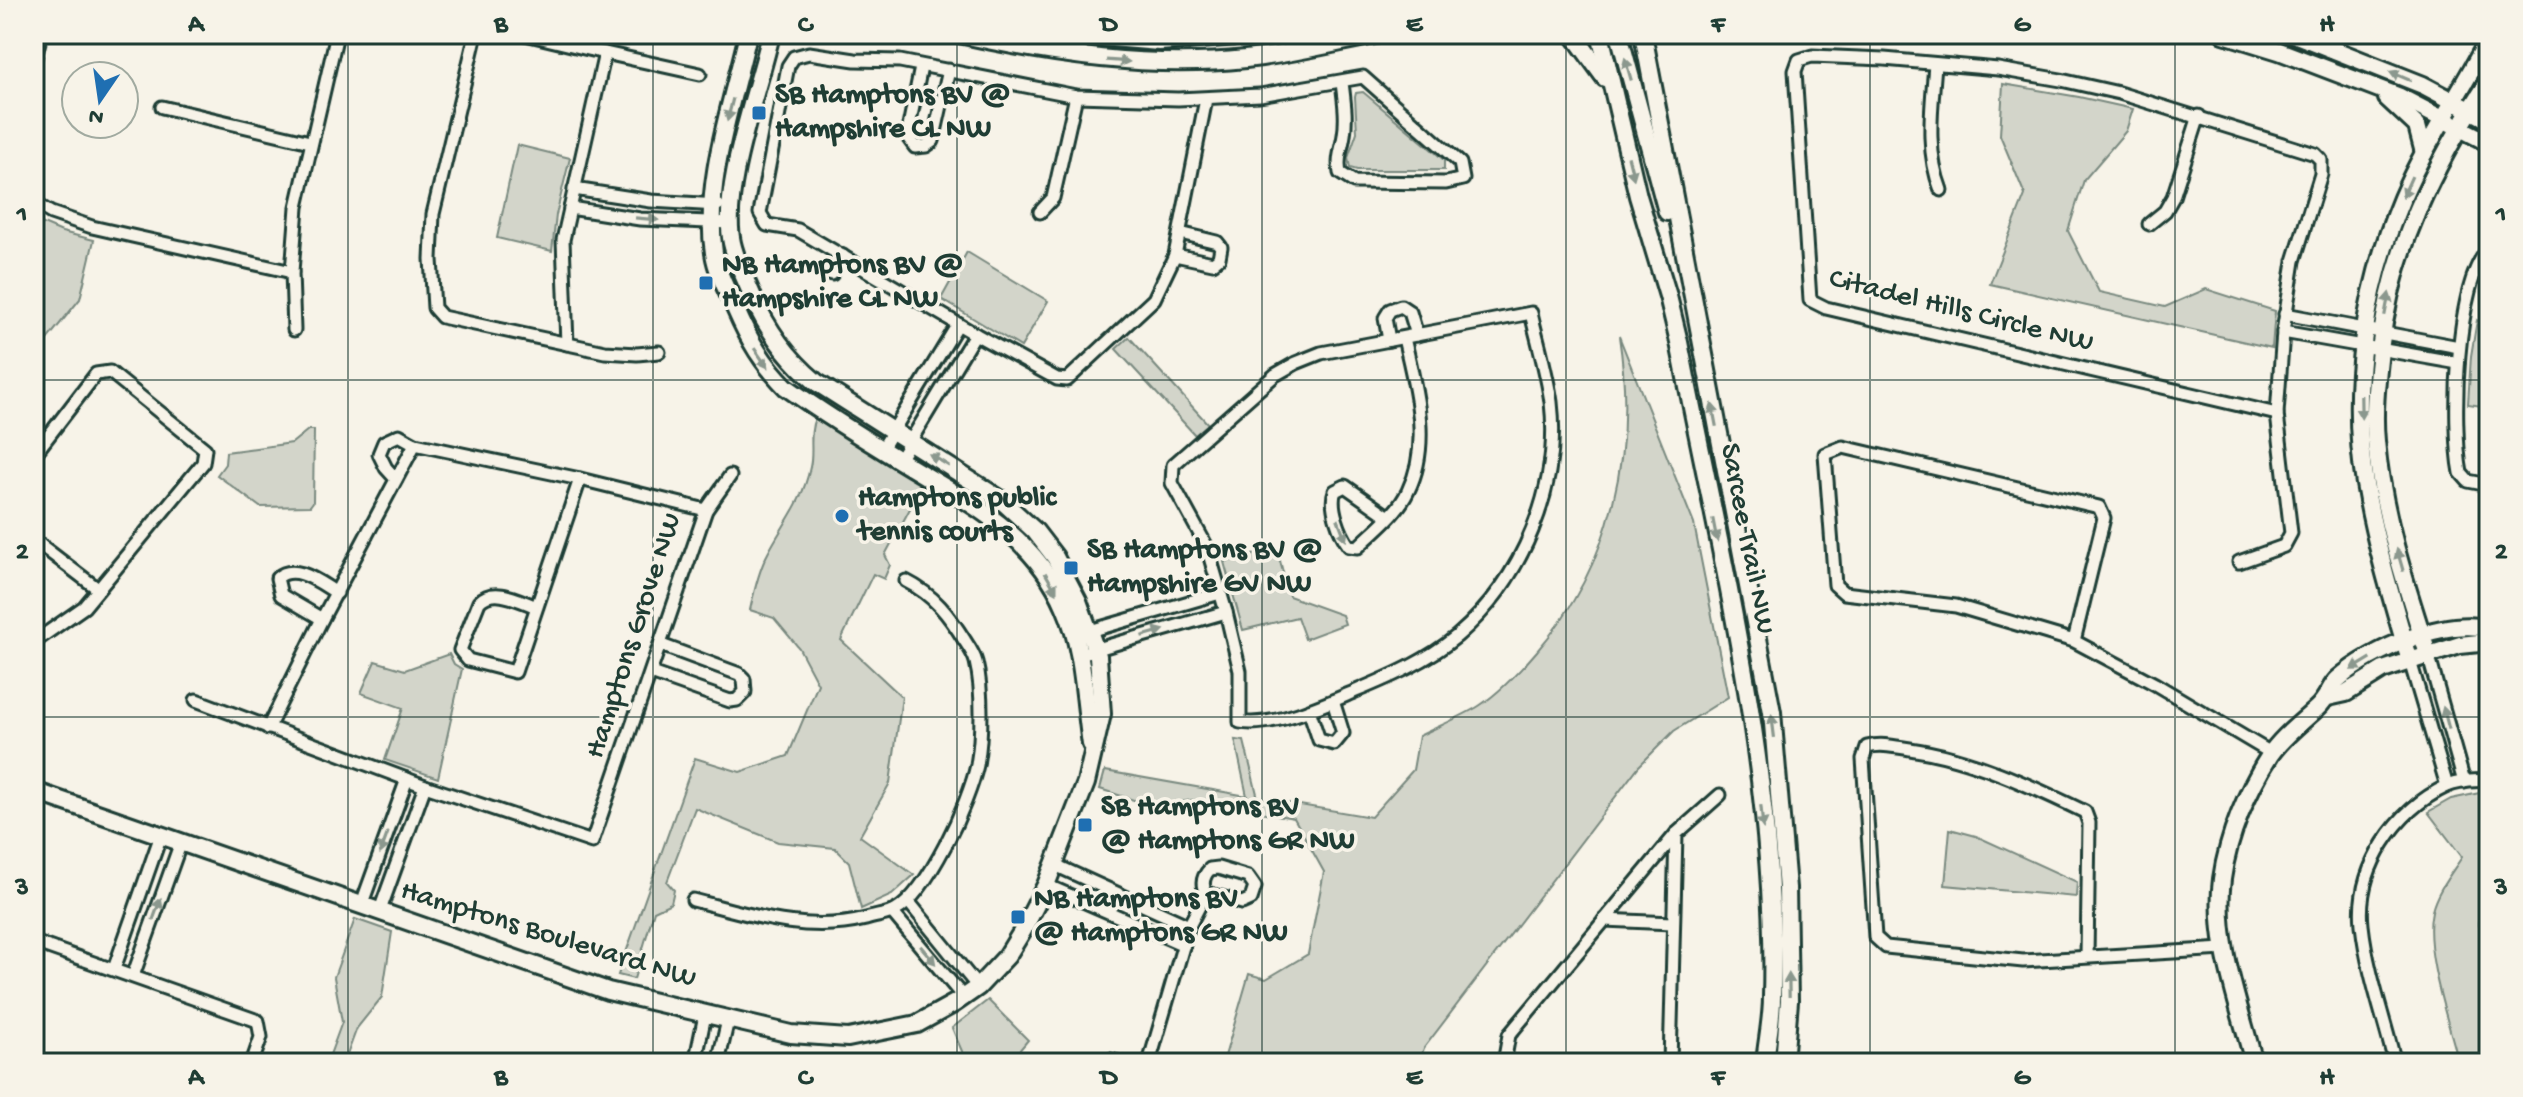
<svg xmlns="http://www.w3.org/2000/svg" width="2523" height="1097" viewBox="0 0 2523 1097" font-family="'Gochi Hand',sans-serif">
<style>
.green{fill:#d3d5ca;stroke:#79897f;stroke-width:2}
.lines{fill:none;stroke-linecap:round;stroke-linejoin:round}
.street-casing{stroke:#1f3d34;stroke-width:17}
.secondary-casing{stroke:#1f3d34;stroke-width:22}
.street{stroke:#f7f3e8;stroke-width:11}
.secondary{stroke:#f7f3e8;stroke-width:16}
.oneway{fill:#8b988e}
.grid{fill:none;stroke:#1f3d34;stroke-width:2;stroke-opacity:0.55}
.poi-dot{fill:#1f6fb2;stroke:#f7f3e8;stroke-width:3}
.labels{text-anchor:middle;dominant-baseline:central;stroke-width:7;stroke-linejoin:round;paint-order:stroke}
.poi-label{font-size:30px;font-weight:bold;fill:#1f3d34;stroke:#f7f3e8;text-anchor:start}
.street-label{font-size:30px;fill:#1f3d34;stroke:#f7f3e8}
.neatline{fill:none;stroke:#1f3d34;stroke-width:3}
.grid-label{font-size:26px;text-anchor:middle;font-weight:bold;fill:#1f3d34}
</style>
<rect width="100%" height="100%" fill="#f7f3e8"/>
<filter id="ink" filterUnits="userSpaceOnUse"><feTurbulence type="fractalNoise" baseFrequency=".0125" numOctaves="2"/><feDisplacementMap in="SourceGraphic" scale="16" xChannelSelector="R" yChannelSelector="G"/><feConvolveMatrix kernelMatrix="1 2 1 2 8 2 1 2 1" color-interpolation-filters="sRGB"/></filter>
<g filter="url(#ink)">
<g class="green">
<path d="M2003,84L2079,97L2133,109L2126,131L2084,180L2068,231L2099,292L2165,307L2206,289L2275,311L2272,348L1990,284L2025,195L2000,135Z"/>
<path d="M1363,92L1444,160V170H1357L1350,168L1348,158L1357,132L1355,97L1356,93Z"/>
<path d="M517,145L570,158L556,215L552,251L497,238Z"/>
<path d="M34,220L62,232L94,240L80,299L34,356Z"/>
<path d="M967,252L1048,301L1021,347L941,299Z"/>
<path d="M2477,320L2489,327V407L2468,404L2471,356Z"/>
<path d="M1619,336L1694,524L1728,697L1674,731L1639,766L1424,1048L1419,1063H1223L1249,974L1266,979L1308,954L1324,872L1294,818L1192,800L1155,807L1100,789L1105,771L1247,796L1235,740L1244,741L1258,798L1371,817L1413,770L1419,736C1439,726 1461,717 1479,706C1501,692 1520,671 1537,651C1613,564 1636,448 1619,336Z"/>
<path d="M1129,337L1208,424L1195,435L1116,349Z"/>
<path d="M815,418L921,483L913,503L885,555L890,565L884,579L873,574L841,640L902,697L890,783L860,836L914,875L892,895L861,909L849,862L835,848L778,842L695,808L667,882L674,890L671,903L654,911L634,979L618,975L695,758L740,772L788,756L818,684L799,648L774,618L750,610C754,592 758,573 766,557C781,526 803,503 810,467C814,451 808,434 815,418Z"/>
<path d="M308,430H314L313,502L310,506L260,507L217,475L225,464L226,452L292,443Z"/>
<path d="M1277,549L1289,596L1342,615L1345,624L1305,639L1297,617L1243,630L1224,562Z"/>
<path d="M449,654L454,664L462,669L438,778L385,760L403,708L361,693L375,661L405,670Z"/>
<path d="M2489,791V889L2478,923L2489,945V1063H2459C2449,1023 2423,950 2432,911C2437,891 2451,874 2462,857L2428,812L2451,799Z"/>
<path d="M1950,829L1976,836L2077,882L2076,897L1945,885Z"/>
<path d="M355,919L392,932L382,997L357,1028L344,1063H327L342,1022L334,977Z"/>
<path d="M988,1000L1028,1040L1009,1063H967L952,1028Z"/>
</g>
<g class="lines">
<defs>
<g id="street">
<path d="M476,34L433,214L431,259L434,308L442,317L605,352L637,354L659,352"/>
<path d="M525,34L605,53L563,240L567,344"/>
<path d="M605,53L700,74"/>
<path d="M1812,56L1884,59L1998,69L2061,80L2119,93L2315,154L2321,160V174L2294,261L2283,332L2277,414L1826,308L1810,300L1795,71L1799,60Z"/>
<path d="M34,62L41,34"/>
<path d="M1935,64C1932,107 1925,149 1941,190"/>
<path d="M921,67L907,136L915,147L926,146L933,141L949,70"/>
<path d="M1206,99L1175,255L1154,299L1067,380L1057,379L975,334L798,230L767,225L760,213L788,66L794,57L809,53L855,60L900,61L1076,96L1178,99L1260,95L1363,77L1460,163L1463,179L1446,183L1354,182L1340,173C1337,158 1342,149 1344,135C1347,117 1344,100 1342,82"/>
<path d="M162,107L310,142"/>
<path d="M574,189L651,201L718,205"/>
<path d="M34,203L51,213L92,227L292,272L297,207L337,34"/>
<path d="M570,208L640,219L730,223"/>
<path d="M1040,212L1053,198L1076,96"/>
<path d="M2149,224L2165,211L2173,197L2199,116"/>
<path d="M2489,249C2455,282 2452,426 2461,473L2468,481L2489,485"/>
<path d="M1175,255L1213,263L1219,258L1221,247L1217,242L1180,233"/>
<path d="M292,272L294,330"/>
<path d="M832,274L843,256"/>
<path d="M1531,313C1538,343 1547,373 1551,402C1561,488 1522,580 1457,636C1427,661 1392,676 1356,691C1325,704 1274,728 1240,722V671L1226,612L1207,547L1172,483L1173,465L1275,375L1296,363L1321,353L1353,347Z"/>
<path d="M2285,314L2459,347"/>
<path d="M2283,332L2458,363"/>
<path d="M1389,340L1385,318L1390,310L1401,306L1410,312L1417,335"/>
<path d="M882,449L958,324"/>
<path d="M34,455L96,374L110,372L205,449L203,463L84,607L34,642"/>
<path d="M899,460L975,334"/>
<path d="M396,479L386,468L379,454L384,442L399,435L415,444"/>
<path d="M1389,517L1345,486L1335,491C1329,506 1340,534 1349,546L1358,547C1375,530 1398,513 1408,491C1432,443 1415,386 1404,338"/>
<path d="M34,540L98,589"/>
<path d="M2239,562L2284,546L2291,533L2277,414"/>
<path d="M537,607C520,601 494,586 479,602L460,650L468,660L515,672L580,479"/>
<path d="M322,619L281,595L277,578C295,562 320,583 337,593"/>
<path d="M1083,633L1220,593"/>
<path d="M2074,641L2104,518L2099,507L1843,447L1825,454L1835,585L1844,593L1956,606L2074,641L2155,684L2271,753"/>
<path d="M1080,654L1226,612"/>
<path d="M2428,654L2464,782"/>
<path d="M2410,661L2447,786"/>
<path d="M651,673L730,701L737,700L745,692L744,679L739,674L661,645"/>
<path d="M196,700L425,786L592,842L706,510L730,476"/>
<path d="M1309,710L1319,740L1334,744L1343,733L1333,701"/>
<path d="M268,728L322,619L415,444L580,479L706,510"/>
<path d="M1055,865L1189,926"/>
<path d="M1046,885L1184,945"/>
<path d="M693,900C751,915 806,934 866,919C875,916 886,915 895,911C928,893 969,802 977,765C982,736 983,690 976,662C974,654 969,647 965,641C949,615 934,595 906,581"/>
<path d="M908,901L978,987"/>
<path d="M361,906L407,779"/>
<path d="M892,912L964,998"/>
<path d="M379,913L425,786"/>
<path d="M1604,920L1672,923"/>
<path d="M34,942L258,1021L261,1037L252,1063"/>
<path d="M2087,957L2089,823L2085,812C2029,785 1972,758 1910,749C1896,747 1882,743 1867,747L1863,759L1875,937L1886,947L2023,961L2224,949"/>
<path d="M114,969L161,835"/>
<path d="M133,976L181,842"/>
<path d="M695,1063L705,1015"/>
<path d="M718,1063L728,1020"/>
<path d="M1096,1063L1110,1060L1121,1063"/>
<path d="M1149,1063L1189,926L1206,893C1201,884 1203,876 1210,869L1218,868L1248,877L1255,887L1251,899L1242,903L1206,893"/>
<path d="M1504,1063L1509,1035L1676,834L1720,795"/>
<path d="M1670,1063L1676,834"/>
<path d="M2395,1063C2384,1018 2367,971 2362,925C2356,868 2396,810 2447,786C2460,780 2475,781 2489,780"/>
</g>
<g id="secondary">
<path d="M748,34C733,101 703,184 714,253C717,273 728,292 736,310C749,340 763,364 786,387C823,413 861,437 899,460C964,500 1033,532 1065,607C1084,650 1084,698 1091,744"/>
<path d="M959,34C1054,55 1148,69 1246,59C1291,54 1335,43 1379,34"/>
<path d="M1066,34L1159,42L1265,34"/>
<path d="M1573,34L1605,78"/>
<path d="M1600,34L1638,196L1668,296L1679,342C1720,555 1778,778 1772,997C1772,1019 1767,1041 1765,1063"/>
<path d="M1619,34L1667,212"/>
<path d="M1643,34L1772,712L1787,888L1789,1001L1784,1063"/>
<path d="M2224,34L2279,51L2400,97L2489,143"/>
<path d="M2294,34L2423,85L2489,120"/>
<path d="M2387,98L2417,126L2424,153"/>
<path d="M2428,654C2406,586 2382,513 2376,441C2373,411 2377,379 2380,350C2392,247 2433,167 2489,81"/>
<path d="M2410,661C2393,603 2375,543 2365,484C2349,387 2365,287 2402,198C2426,142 2461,92 2489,38"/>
<path d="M2328,697L2346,693L2383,670L2410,661L2460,645L2489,642"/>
<path d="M34,791L608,991L791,1034L848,1038L917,1024L955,1003L978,987L1007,956L1023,930L1046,885L1086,783L1102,714L1098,656L1078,601L1055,557L1035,531L1000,499L816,382C787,358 767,330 752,295C745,278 736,261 732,243C720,190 759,89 771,34"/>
<path d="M2254,1063C2239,1004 2214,941 2222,879C2228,836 2247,791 2270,755C2282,737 2301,723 2317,708C2328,698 2330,686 2338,679C2371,650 2445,617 2489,629"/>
</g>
</defs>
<use href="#street" class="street-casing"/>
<use href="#secondary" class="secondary-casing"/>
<use href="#street" class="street"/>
<use href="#secondary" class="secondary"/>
</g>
<defs><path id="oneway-solid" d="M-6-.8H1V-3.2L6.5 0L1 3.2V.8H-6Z" transform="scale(2)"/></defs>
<g class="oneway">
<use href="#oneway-solid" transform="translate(1118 61) rotate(4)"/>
<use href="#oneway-solid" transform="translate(1628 69) rotate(-106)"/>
<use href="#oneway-solid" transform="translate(2400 76) rotate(-157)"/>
<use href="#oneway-solid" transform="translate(730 110) rotate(104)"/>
<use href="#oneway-solid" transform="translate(1631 168) rotate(76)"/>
<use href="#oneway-solid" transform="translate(2407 187) rotate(114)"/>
<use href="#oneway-solid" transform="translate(647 219) rotate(5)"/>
<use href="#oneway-solid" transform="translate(2387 304) rotate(-79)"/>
<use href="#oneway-solid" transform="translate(761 358) rotate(55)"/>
<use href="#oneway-solid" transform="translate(2361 407) rotate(89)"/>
<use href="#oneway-solid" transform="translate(1714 415) rotate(-101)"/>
<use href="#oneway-solid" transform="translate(939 460) rotate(-149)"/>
<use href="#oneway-solid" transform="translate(1342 530) rotate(69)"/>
<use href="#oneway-solid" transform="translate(1715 530) rotate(79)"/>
<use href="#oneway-solid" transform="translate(2400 560) rotate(-106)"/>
<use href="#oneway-solid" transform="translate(1051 583) rotate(60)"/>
<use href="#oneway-solid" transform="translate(1153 633) rotate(-16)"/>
<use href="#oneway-solid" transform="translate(2361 664) rotate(149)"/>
<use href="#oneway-solid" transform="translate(2446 718) rotate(-105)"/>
<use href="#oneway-solid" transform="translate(1773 726) rotate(-97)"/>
<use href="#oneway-solid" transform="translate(1762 817) rotate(84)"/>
<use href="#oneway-solid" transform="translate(384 843) rotate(110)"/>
<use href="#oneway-solid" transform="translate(157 909) rotate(-70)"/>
<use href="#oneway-solid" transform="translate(928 955) rotate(50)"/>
<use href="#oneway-solid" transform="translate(1789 985) rotate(-91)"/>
</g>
</g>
<path class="grid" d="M348,34V1063M653,34V1063M957,34V1063M1262,34V1063M1566,34V1063M1870,34V1063M2175,34V1063M34,380H2489M34,717H2489"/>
<g class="poi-dot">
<rect x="751" y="105" width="16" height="16" rx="4"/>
<rect x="698" y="275" width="16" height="16" rx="4"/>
<circle cx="842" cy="516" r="8"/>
<rect x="1063" y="560" width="16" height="16" rx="4"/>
<rect x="1077" y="817" width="16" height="16" rx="4"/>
<rect x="1010" y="909" width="16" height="16" rx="4"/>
</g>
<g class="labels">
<g class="poi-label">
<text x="775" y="96">SB Hamptons BV @<tspan x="775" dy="34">Hampshire CL NW</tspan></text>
<text x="722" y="266">NB Hamptons BV @<tspan x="722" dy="34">Hampshire CL NW</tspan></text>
<text x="858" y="499">Hamptons public<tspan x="858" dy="34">tennis courts</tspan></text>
<text x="1087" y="551">SB Hamptons BV @<tspan x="1087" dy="34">Hampshire GV NW</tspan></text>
<text x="1101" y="808">SB Hamptons BV<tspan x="1101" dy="34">@ Hamptons GR NW</tspan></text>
<text x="1034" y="900">NB Hamptons BV<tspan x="1034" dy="34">@ Hamptons GR NW</tspan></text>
</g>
<g class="street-label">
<text transform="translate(1961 312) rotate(14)">Citadel Hills Circle NW</text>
<text transform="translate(1746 539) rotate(79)">Sarcee Trail NW</text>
<text transform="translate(635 636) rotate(-72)">Hamptons Grove NW</text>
<text transform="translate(548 936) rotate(17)">Hamptons Boulevard NW</text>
</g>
</g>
<rect width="2523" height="1097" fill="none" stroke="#f7f3e8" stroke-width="88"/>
<g transform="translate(100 100) rotate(193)"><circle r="38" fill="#f7f3e8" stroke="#a1aaa0" stroke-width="2"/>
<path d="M0-6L14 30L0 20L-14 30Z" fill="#1f6fb2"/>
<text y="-12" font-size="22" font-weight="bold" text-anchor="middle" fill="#1f3d34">N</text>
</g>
<rect x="44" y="44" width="2435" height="1009" class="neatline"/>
<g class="grid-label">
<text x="196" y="31">A</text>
<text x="501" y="31">B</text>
<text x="805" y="31">C</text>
<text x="1109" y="31">D</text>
<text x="1414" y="31">E</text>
<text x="1718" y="31">F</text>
<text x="2022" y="31">G</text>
<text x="2327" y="31">H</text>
<text x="22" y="221">1</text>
<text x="2501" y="221">1</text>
<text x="22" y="558">2</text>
<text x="2501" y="558">2</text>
<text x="22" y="894">3</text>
<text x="2501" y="894">3</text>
<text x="196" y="1084">A</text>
<text x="501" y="1084">B</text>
<text x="805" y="1084">C</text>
<text x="1109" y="1084">D</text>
<text x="1414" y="1084">E</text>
<text x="1718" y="1084">F</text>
<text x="2022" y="1084">G</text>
<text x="2327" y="1084">H</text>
</g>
</svg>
